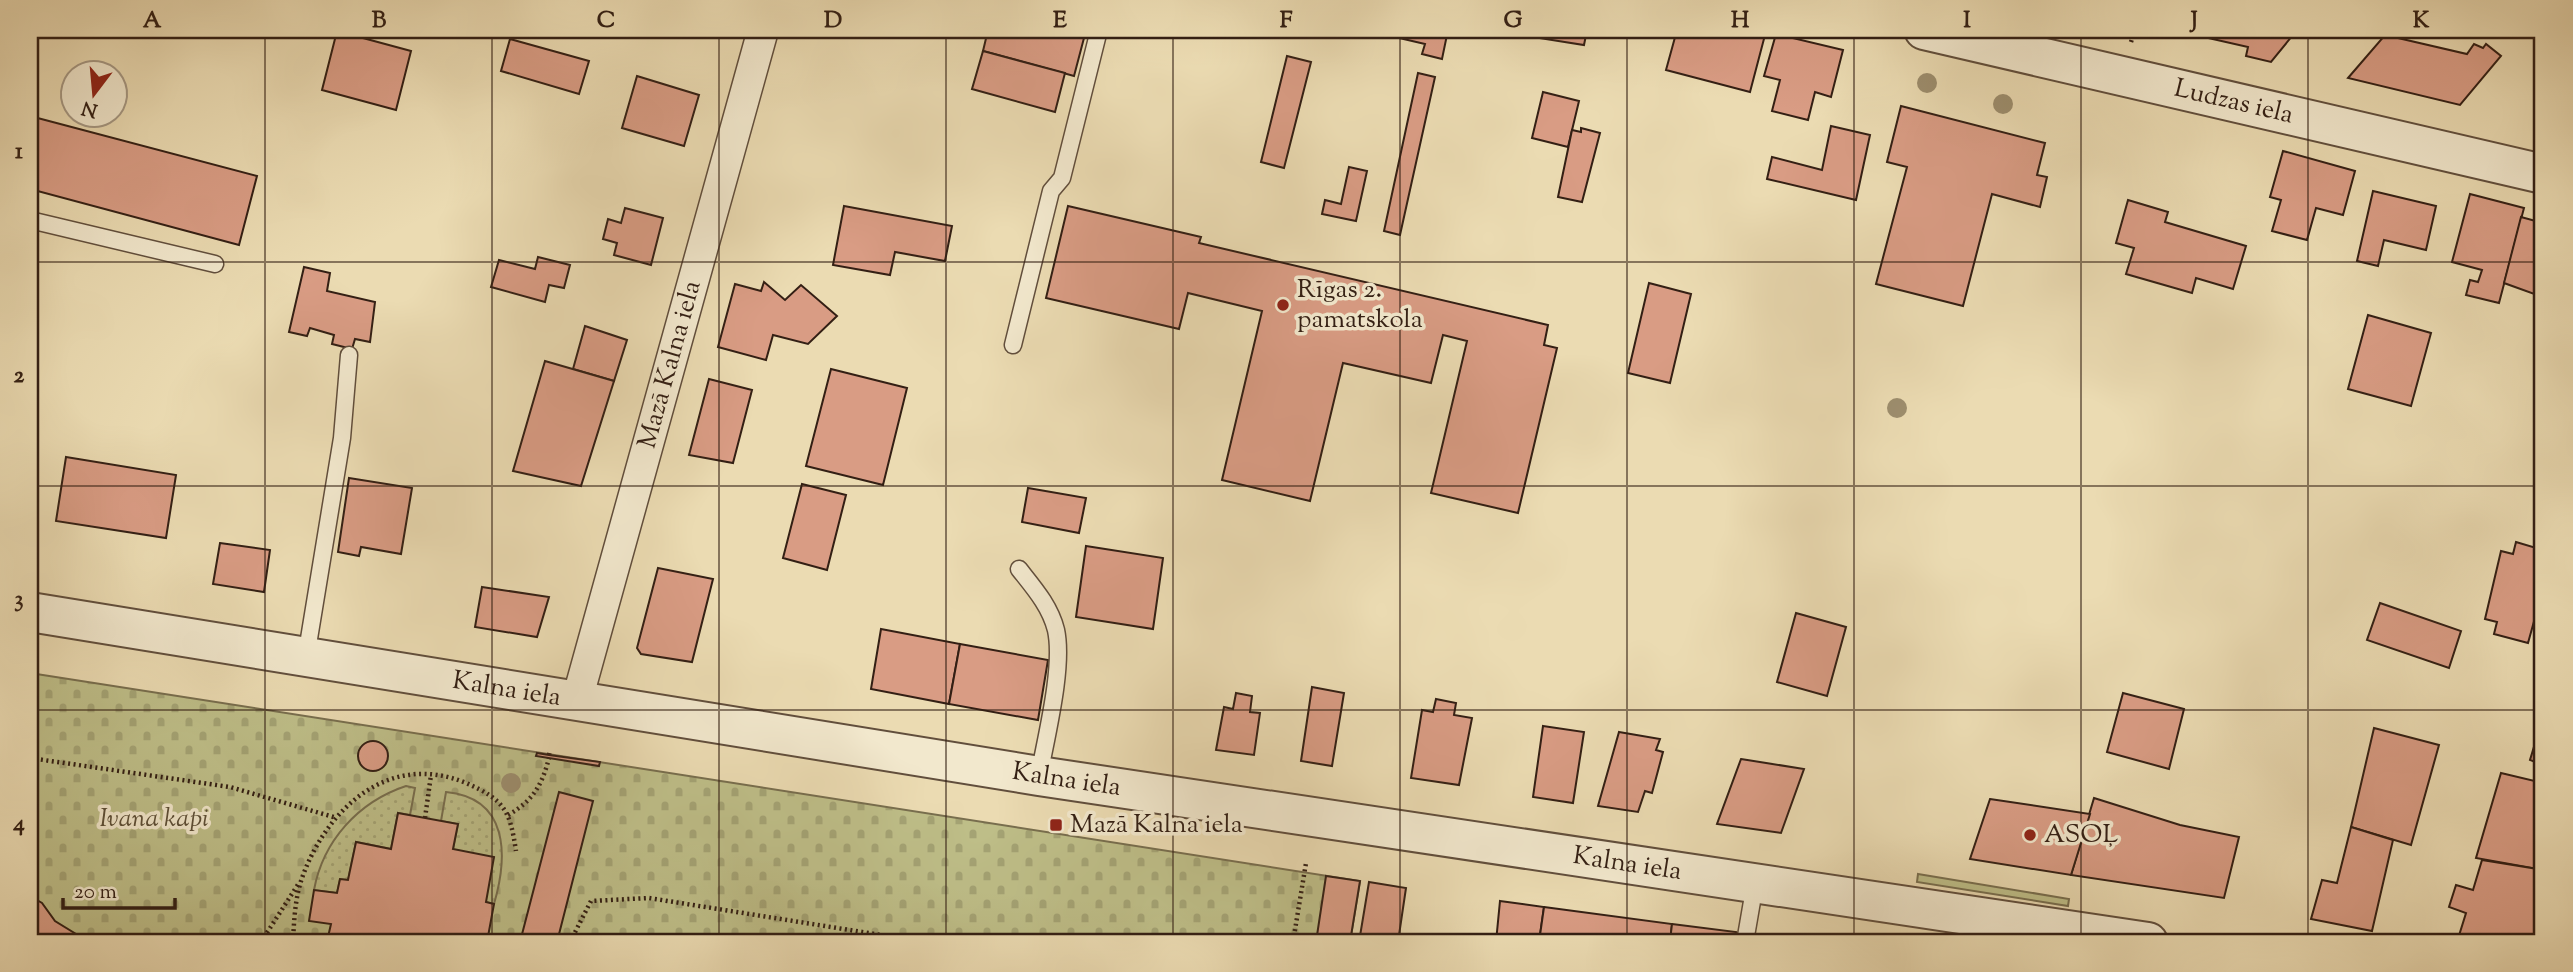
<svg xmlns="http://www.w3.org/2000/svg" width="2573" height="972" viewBox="0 0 2573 972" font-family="'Sorts Mill Goudy',serif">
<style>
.green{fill:#bebe88;stroke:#786e4e;stroke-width:2}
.cemetery{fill:url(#cemetery-stones);stroke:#786e4e;stroke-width:2}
.garden{fill:url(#garden-dots);stroke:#786e4e;stroke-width:2}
.building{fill:#d99c84;stroke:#331f14;stroke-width:2}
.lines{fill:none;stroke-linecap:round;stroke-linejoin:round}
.service-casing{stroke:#614e3c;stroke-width:19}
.minor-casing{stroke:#614e3c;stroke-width:33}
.tertiary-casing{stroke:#614e3c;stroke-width:42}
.path{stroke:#331f14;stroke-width:4.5;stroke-dasharray:2 3.5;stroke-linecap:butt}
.service{stroke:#f2e8cd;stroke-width:16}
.minor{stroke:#f2e8cd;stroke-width:30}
.tertiary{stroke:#f2e8cd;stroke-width:38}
.tree{fill:#9d8e6e}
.grid{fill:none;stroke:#331f14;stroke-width:2;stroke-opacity:0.55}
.poi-dot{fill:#8f2418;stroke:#f2e8cd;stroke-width:2.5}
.labels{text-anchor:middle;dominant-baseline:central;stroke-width:7;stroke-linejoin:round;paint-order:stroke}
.street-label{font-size:26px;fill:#331f14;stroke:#f2e8cd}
.poi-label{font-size:26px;fill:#331f14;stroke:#f2e8cd;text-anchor:start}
.park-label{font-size:26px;font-style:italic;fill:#5d4f37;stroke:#f2e8cd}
.neatline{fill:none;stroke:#331f14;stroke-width:2.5}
.grid-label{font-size:23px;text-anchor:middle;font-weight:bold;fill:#331f14}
</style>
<defs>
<pattern id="cemetery-stones" width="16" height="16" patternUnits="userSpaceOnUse" patternTransform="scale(1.75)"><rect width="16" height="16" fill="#bebe88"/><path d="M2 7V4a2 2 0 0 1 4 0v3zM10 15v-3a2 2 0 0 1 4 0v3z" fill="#a4a374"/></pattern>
<pattern id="garden-dots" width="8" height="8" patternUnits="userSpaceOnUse" patternTransform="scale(1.75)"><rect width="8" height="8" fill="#bebe88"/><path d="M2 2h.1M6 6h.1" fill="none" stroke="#a4a374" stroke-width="1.8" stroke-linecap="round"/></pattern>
</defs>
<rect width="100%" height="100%" fill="#ebdbb2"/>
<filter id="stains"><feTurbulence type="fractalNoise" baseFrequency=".00286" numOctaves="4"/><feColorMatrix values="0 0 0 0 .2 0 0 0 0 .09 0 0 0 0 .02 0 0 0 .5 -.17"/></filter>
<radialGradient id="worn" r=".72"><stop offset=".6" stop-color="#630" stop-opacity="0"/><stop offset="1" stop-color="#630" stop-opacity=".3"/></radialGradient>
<path class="green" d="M1918,874L2069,899L2068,906L1917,882Z"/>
<path class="cemetery" d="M30,673L1360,881L1350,942H30Z"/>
<g class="garden">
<path d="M406,786L415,788L410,815L398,813L391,849L356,842L348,880L340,879L337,893L314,890C323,841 358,802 406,786Z"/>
<path d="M446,792C509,798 508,856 494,904L486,902L453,849L458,824L441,821Z"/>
</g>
<g class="building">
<path d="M988,30H1054L1084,38L1074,76L983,51Z"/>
<path d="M1383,30H1448L1442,59L1422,54L1425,44L1382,34Z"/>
<path d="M1540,30H1587L1584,45L1539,38Z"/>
<path d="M1677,30H1746L1765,35L1750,92L1666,70Z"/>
<path d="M2173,30H2297L2271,62L2246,56L2248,47Z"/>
<path d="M337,31L411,51L396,110L322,90Z"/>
<path d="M1776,34L1843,50L1831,97L1815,92L1808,120L1772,111L1780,80L1764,76Z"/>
<path d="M2385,35L2467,54L2474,44L2483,48L2486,44L2501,56L2460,105L2348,78Z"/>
<path d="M510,39L589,61L579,94L501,71Z"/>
<path d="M983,51L1065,73L1055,112L972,89Z"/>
<path d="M1287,56L1311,62L1284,168L1261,162Z"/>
<path d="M1418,73L1435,77L1400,235L1384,231Z"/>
<path d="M637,76L699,95L684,146L622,128Z"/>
<path d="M1543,92L1579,101L1568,147L1532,138Z"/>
<path d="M1901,106L2045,143L2037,175L2047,177L2040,207L1992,194L1963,306L1876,284L1907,167L1887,162Z"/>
<path d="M30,116L257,176L239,245L30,189Z"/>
<path d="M1831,126L1870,135L1856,200L1767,179L1772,157L1822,170Z"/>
<path d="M1581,128L1600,133L1582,202L1558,197L1572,130L1581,132Z"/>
<path d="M2283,151L2355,171L2343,215L2316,208L2307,240L2272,231L2281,200L2270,197Z"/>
<path d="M1349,167L1367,171L1356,221L1322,214L1325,200L1341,204Z"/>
<path d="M2373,191L2436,206L2426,250L2384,240L2378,266L2357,261Z"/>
<path d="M2470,194L2524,208L2499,303L2466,295L2470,280L2478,282L2482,270L2452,262Z"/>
<path d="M2128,200L2168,212L2165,222L2246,246L2233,289L2196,278L2192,293L2126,274L2134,248L2116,243Z"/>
<path d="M844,206L952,226L945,261L895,252L890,275L833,265Z"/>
<path d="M1068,206L1201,237L1199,243L1548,325L1544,345L1557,348L1518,513L1431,493L1467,341L1443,335L1431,383L1343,363L1310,501L1222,480L1262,311L1188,293L1179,329L1046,298Z"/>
<path d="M625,208L663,218L651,265L614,255L617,243L603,239L608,219L621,223Z"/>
<path d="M2521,217L2543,223V292L2537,295L2504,283Z"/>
<path d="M538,257L570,265L564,288L549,285L545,302L491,287L499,260L535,269Z"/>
<path d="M304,267L330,273L327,291L375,302L370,342L355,339L352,349L332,344L334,335L310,328L307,336L289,332Z"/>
<path d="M764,282L785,300L801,285L837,316L808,344L773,335L766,360L718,347L735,284L761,291Z"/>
<path d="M1649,283L1691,294L1670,383L1628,373Z"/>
<path d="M2368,315L2431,333L2411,406L2348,389Z"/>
<path d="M585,326L627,340L614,381L573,369Z"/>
<path d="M545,361L614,381L581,486L513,471Z"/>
<path d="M831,369L907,388L883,485L806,466Z"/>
<path d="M709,379L752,390L733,463L689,455Z"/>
<path d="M66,457L176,475L166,538L56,521Z"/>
<path d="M349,478L412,488L401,554L361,547L359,556L338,552Z"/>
<path d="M802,484L846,495L827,570L783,558Z"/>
<path d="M1028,488L1086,498L1079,533L1022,522Z"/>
<path d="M2516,542L2543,550V589L2528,643L2494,634L2497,622L2485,619L2501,551L2513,554Z"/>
<path d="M220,543L270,550L264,592L213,584Z"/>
<path d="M1086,546L1163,558L1153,629L1076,617Z"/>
<path d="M658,568L713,579L692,662L641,654L637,648Z"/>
<path d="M482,587L549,597L537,637L475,627Z"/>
<path d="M2380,603L2461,631L2449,668L2367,640Z"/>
<path d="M1796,613L1846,627L1827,696L1777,682Z"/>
<path d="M881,629L960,644L949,704L871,689Z"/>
<path d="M960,644L1048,660L1038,720L949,704Z"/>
<path d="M1312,687L1344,693L1332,766L1301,761Z"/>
<path d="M1236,693L1252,696L1250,712L1260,713L1254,755L1216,750L1224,707L1233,709Z"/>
<path d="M2123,693L2184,709L2169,769L2107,752Z"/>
<path d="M1436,699L1456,703L1454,715L1472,718L1459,785L1411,778L1422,710L1433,712Z"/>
<path d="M2543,717V783L2538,781L2543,765L2530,760Z"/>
<path d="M1543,726L1584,732L1573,803L1533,797Z"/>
<path d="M2374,728L2439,745L2411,845L2351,827Z"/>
<path d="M1619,732L1660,739L1656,750L1663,752L1652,793L1645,791L1638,812L1598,806Z"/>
<circle cx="373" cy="756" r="15"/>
<path d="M537,753L549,755L600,762L599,766L536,756Z"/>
<path d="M1741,759L1804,769L1781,833L1717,824Z"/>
<path d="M2501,773L2543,783V870L2476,858Z"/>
<path d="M559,792L593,801L557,942H520Z"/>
<path d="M2094,798L2180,825L2239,837L2224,898L2071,875Z"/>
<path d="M1990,799L2090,814L2071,875L1970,859Z"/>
<path d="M398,813L458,824L453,849L494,857L486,902L494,904L487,942H333L334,938L328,937L331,924L309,921L314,890L337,893L340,879L348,880L356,842L391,849Z"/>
<path d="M2351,827L2393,840L2372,931L2311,919L2322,880L2337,883Z"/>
<path d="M2482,860L2543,870V925L2538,942H2457L2466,913L2449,907L2456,885L2473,890Z"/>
<path d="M1326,876L1360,881L1350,942H1316Z"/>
<path d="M1369,882L1406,888L1398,942H1359Z"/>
<path d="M30,896L42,903L55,921L89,942H30Z"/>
<path d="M1500,901L1544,907L1539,942H1496Z"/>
<path d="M1544,907L1672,924L1670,942H1539Z"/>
<path d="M1672,924L1736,932L1734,942L1670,941Z"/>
<path d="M1762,937L1800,942H1761Z"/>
</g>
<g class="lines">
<defs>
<g id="service">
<path d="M30,220L215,264"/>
<path d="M1013,345L1051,191L1062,178L1099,30"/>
<path d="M1019,569C1034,588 1050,606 1056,630C1064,667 1046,737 1039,776"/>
<path d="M306,657L342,438L349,355"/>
<path d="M1745,942L1755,884"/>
</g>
<g id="minor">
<path id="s1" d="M577,700L763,30"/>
</g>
<g id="tertiary">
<path id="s2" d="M1924,30L2543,174"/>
<path id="s3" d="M30,612L1039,776L2148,942"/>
</g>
</defs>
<use href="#service" class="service-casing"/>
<use href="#minor" class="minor-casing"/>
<use href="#tertiary" class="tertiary-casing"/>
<g class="path">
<path d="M2131,42L2135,30"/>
<path d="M549,755L550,750"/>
<path d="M30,758L230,787L337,818"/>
<path d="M508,815C533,801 542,785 549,758"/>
<path d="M425,818L431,775"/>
<path d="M261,942L299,883"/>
<path d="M293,942C294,921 295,898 302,878C327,808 389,751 466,783C505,800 510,811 516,851"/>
<path d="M570,942L591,901L649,898L925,942"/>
<path d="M1293,942L1306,863"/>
</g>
<use href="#service" class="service"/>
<use href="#minor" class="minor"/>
<use href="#tertiary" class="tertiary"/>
</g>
<g class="tree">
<circle cx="1927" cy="83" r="10"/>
<circle cx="2003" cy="104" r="10"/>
<circle cx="1897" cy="408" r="10"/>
<circle cx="511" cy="783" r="10"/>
</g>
<path class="grid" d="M265,30V942M492,30V942M719,30V942M946,30V942M1173,30V942M1400,30V942M1627,30V942M1854,30V942M2081,30V942M2308,30V942M30,262H2543M30,486H2543M30,710H2543"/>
<g class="poi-dot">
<circle cx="1283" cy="305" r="7"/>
<rect x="1049" y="818" width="14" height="14" rx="3.5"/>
<circle cx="2030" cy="835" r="7"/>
</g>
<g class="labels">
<g class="street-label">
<text stroke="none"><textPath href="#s2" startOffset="318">Ludzas iela</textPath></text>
<text stroke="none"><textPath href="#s1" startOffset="348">Mazā Kalna iela</textPath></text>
<text stroke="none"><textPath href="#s3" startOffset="483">Kalna iela</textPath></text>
<text stroke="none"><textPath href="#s3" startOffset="1050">Kalna iela</textPath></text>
<text stroke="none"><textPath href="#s3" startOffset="1617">Kalna iela</textPath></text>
</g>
<g class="poi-label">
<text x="1297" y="290">Rīgas 2.<tspan x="1297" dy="30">pamatskola</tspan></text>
<text x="1070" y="825">Mazā Kalna iela</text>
<text x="2044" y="835">ASOĻ</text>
</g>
<g class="park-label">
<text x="154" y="819">Ivana kapi</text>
</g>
</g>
<rect width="2573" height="972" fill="none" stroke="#ebdbb2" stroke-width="77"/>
<g transform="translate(94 94) rotate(196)"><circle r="33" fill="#f2e8cd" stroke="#a69883" stroke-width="2"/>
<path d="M0-5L12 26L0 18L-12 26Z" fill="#8f2418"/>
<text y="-10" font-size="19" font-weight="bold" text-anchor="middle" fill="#331f14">N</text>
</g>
<path d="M63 898v10h112v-10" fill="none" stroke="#331f14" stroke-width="3.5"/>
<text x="74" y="898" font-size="21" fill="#331f14" stroke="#f2e8cd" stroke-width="5" paint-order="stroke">20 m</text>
<rect x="38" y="38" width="2496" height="896" class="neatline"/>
<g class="grid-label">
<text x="152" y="27">A</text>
<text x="379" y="27">B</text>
<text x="606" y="27">C</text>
<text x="833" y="27">D</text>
<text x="1060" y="27">E</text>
<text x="1286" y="27">F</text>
<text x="1513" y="27">G</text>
<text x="1740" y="27">H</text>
<text x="1967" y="27">I</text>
<text x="2194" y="27">J</text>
<text x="2421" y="27">K</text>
<text x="19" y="158">1</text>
<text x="19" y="382">2</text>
<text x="19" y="606">3</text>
<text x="19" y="830">4</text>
</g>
<rect width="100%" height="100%" filter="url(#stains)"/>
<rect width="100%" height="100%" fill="url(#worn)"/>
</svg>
